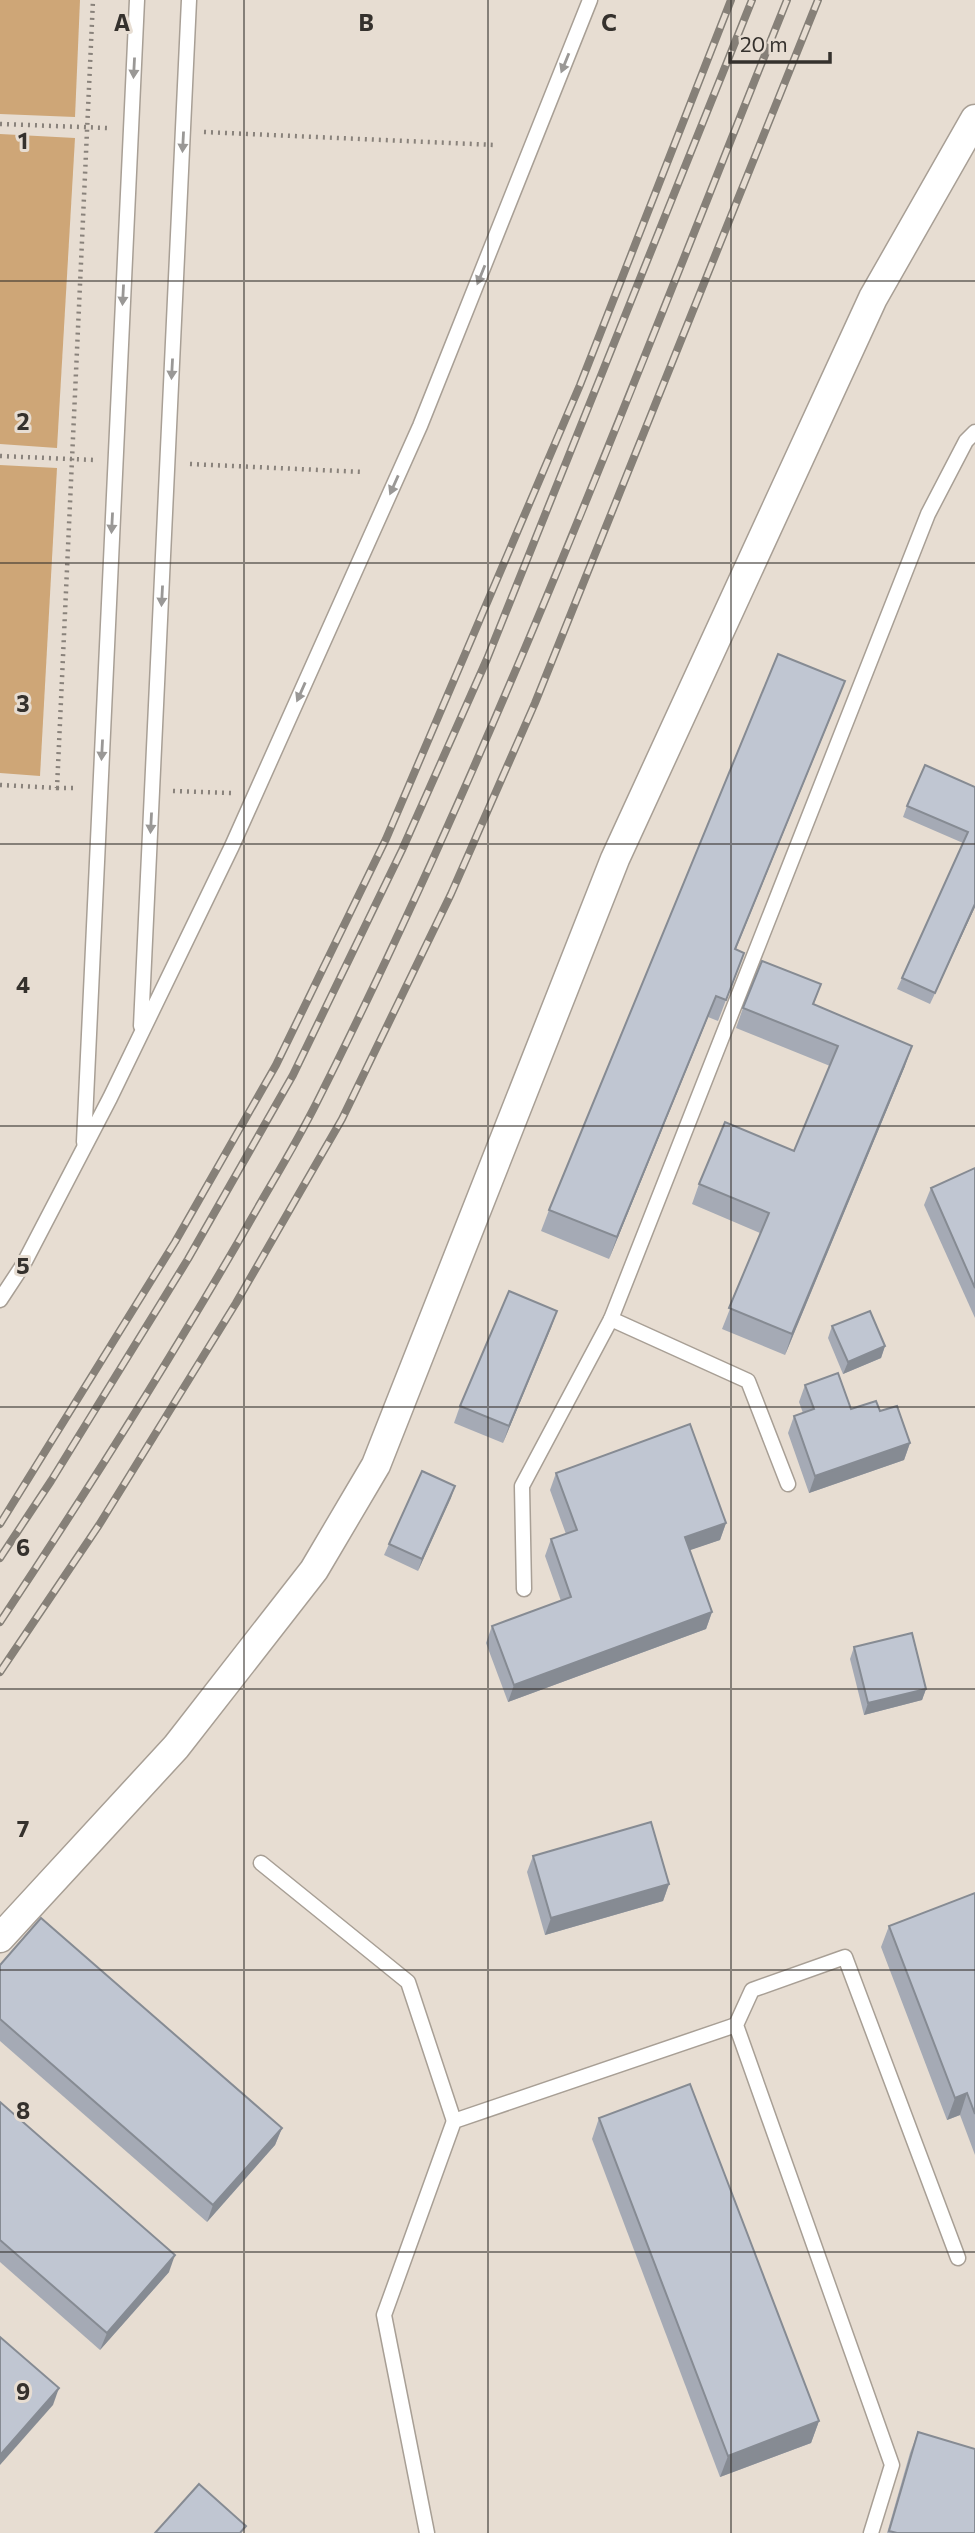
<svg xmlns="http://www.w3.org/2000/svg" width="975" height="2533" viewBox="0 0 975 2533" font-family="Commissioner,sans-serif">
<style>
.green{fill:#cea677}
.lines{fill:none;stroke-linecap:round;stroke-linejoin:round}
.service-casing{stroke:#a89f95;stroke-width:17}
.minor-casing{stroke:#a89f95;stroke-width:31}
.path{stroke:#89827b;stroke-width:4.5;stroke-dasharray:2 5;stroke-linecap:butt}
.service{stroke:#fff;stroke-width:14}
.minor{stroke:#fff;stroke-width:28}
.rail-casing{stroke:#868078;stroke-width:8}
.rail{stroke:#e7ddd2;stroke-width:5;stroke-dasharray:16;stroke-linecap:butt}
.wall{fill:#a5aab5}
.shaded-wall{fill:#868b93}
.building{fill:#c0c6d2;stroke:#868b93;stroke-width:2}
.oneway{fill:#9a9896}
.grid{fill:none;stroke:#35312d;stroke-width:2;stroke-opacity:0.55}
.grid-label{font-size:23px;text-anchor:middle;font-weight:bold;fill:#35312d;stroke:#e7ddd2;stroke-width:6;stroke-linejoin:round;paint-order:stroke}
</style>
<rect width="100%" height="100%" fill="#e7ddd2"/>
<g class="green">
<path d="M0,0H80L75,117L0,114Z"/>
<path d="M0,134L75,138L57,448L0,444Z"/>
<path d="M0,465L57,468L40,776L0,773Z"/>
</g>
<g class="lines">
<defs>
<g id="service">
<path d="M141,1026L189,0"/>
<path d="M84,1142L137,0"/>
<path d="M0,1300L23,1265L110,1098L232,846L420,426L590,0"/>
<path d="M611,1319L748,1381L788,1484"/>
<path d="M524,1589L522,1486L611,1319L928,514L966,441L975,432"/>
<path d="M261,1863L408,1982L454,2121"/>
<path d="M427,2533L384,2315L454,2121L736,2025"/>
<path d="M871,2533L892,2465L736,2025L752,1990L845,1957L958,2258"/>
</g>
<path id="minor" d="M0,1938L176,1747L314,1570L376,1465L615,859L873,298L975,119"/>
</defs>
<use href="#service" class="service-casing"/>
<use href="#minor" class="minor-casing"/>
<g class="path">
<path d="M0,124L108,128"/>
<path d="M204,132L495,145"/>
<path d="M0,456L94,460"/>
<path d="M190,464L363,472"/>
<path d="M0,785L57,788L93,0"/>
<path d="M57,788H77"/>
<path d="M173,791L231,793"/>
</g>
<use href="#service" class="service"/>
<use href="#minor" class="minor"/>
<defs>
<g id="rail">
<path d="M0,1524L175,1242L276,1065L386,839L580,385L731,0"/>
<path d="M0,1558L51,1481L188,1259L293,1075L402,850L487,659L752,0"/>
<path d="M0,1622C84,1496 165,1368 241,1237C266,1192 294,1148 317,1102C497,745 638,370 787,0"/>
<path d="M0,1672L99,1525L236,1303L342,1119L451,894L535,703L818,0"/>
</g>
</defs>
<use href="#rail" class="rail-casing"/>
<use href="#rail" class="rail"/>
</g>
<g class="wall">
<path d="M845,681L736,949L744,953L718,1021L708,1017L609,1259L541,1231L549,1210Z"/>
<path d="M975,787V907L930,1004L897,989L902,978L963,843L903,817L907,806Z"/>
<path d="M821,984L814,1004L905,1066L785,1355L722,1329L760,1233L692,1204L699,1184L794,1151L830,1066L736,1028L743,1008Z"/>
<path d="M975,1168V1318L924,1205L931,1188Z"/>
<path d="M557,1311L503,1443L454,1423L460,1406Z"/>
<path d="M832,1326L885,1346L881,1358L843,1374L828,1338Z"/>
<path d="M805,1385L851,1409L880,1411L910,1443L904,1460L809,1493L788,1433L794,1416L803,1413L799,1402Z"/>
<path d="M556,1473L726,1523L720,1540L689,1550L712,1612L706,1629L508,1702L486,1643L492,1626L561,1601L545,1556L551,1539L566,1534L550,1490Z"/>
<path d="M455,1486L418,1571L384,1555L389,1544Z"/>
<path d="M854,1647L926,1689L922,1700L864,1715L850,1659Z"/>
<path d="M533,1856L669,1884L663,1901L545,1935L527,1872Z"/>
<path d="M975,1893V2155L960,2115L947,2120L881,1947L889,1926Z"/>
<path d="M0,1965L282,2128L275,2145L207,2222L0,2041Z"/>
<path d="M0,2102L169,2272L100,2350L0,2262Z"/>
<path d="M599,2118L819,2421L811,2443L720,2477L592,2139Z"/>
<path d="M918,2432L975,2533H887L910,2453Z"/>
</g>
<g class="shaded-wall">
<path d="M845,681L837,702L727,970L735,949Z"/>
<path d="M975,904V907L930,1004L935,993Z"/>
<path d="M716,996L708,1017L609,1259L617,1237Z"/>
<path d="M912,1046L905,1066L785,1355L792,1334Z"/>
<path d="M557,1311L551,1328L503,1443L509,1426Z"/>
<path d="M885,1346L881,1358L843,1374L848,1362Z"/>
<path d="M910,1443L904,1460L809,1493L815,1476Z"/>
<path d="M455,1486L451,1498L418,1571L422,1559Z"/>
<path d="M726,1523L720,1540L679,1554L685,1537Z"/>
<path d="M712,1612L706,1629L508,1702L514,1685Z"/>
<path d="M926,1689L922,1700L864,1715L868,1703Z"/>
<path d="M669,1884L663,1901L545,1935L551,1918Z"/>
<path d="M967,2093L960,2115L947,2120L955,2098Z"/>
<path d="M282,2128L275,2145L207,2222L213,2205Z"/>
<path d="M175,2255L169,2272L100,2350L107,2333Z"/>
<path d="M59,2388L53,2405L0,2465V2455Z"/>
<path d="M819,2421L811,2443L720,2477L728,2456Z"/>
</g>
<g class="building">
<path d="M778,654L845,681L735,949L744,953L726,1000L716,996L617,1237L549,1210Z"/>
<path d="M925,765L975,787V904L935,993L902,978L968,832L907,806Z"/>
<path d="M762,961L821,984L813,1004L912,1046L792,1334L729,1308L769,1213L699,1184L725,1122L794,1151L838,1046L743,1008Z"/>
<path d="M975,1168V1288L931,1188Z"/>
<path d="M509,1291L557,1311L509,1426L460,1406Z"/>
<path d="M870,1311L885,1346L848,1362L832,1326Z"/>
<path d="M838,1373L851,1409L876,1401L880,1411L897,1406L910,1443L815,1476L794,1416L814,1409L805,1385Z"/>
<path d="M690,1424L726,1523L685,1537L712,1612L514,1685L492,1626L571,1597L551,1539L577,1530L556,1473Z"/>
<path d="M422,1471L455,1486L422,1559L389,1544Z"/>
<path d="M912,1633L926,1689L868,1703L854,1647Z"/>
<path d="M651,1822L669,1884L551,1918L533,1856Z"/>
<path d="M975,1893V2114L967,2093L955,2098L889,1926Z"/>
<path d="M41,1918L282,2128L213,2205L0,2019V1965Z"/>
<path d="M690,2084L819,2421L728,2456L599,2118Z"/>
<path d="M0,2102L175,2255L107,2333L0,2240Z"/>
<path d="M0,2337L59,2388L0,2455Z"/>
<path d="M918,2432L975,2449V2533H897L889,2531Z"/>
<path d="M199,2484L246,2526L240,2533H155Z"/>
</g>
<defs><path id="oneway-solid" d="M-6-.8H1V-3.2L6.5 0L1 3.2V.8H-6Z" transform="scale(1.75)"/></defs>
<g class="oneway">
<use href="#oneway-solid" transform="translate(565 63) rotate(112)"/>
<use href="#oneway-solid" transform="translate(134 68) rotate(93)"/>
<use href="#oneway-solid" transform="translate(183 142) rotate(93)"/>
<use href="#oneway-solid" transform="translate(481 275) rotate(112)"/>
<use href="#oneway-solid" transform="translate(123 295) rotate(93)"/>
<use href="#oneway-solid" transform="translate(172 369) rotate(93)"/>
<use href="#oneway-solid" transform="translate(394 485) rotate(114)"/>
<use href="#oneway-solid" transform="translate(112 523) rotate(93)"/>
<use href="#oneway-solid" transform="translate(162 596) rotate(93)"/>
<use href="#oneway-solid" transform="translate(301 692) rotate(114)"/>
<use href="#oneway-solid" transform="translate(102 750) rotate(93)"/>
<use href="#oneway-solid" transform="translate(151 823) rotate(93)"/>
</g>
<path class="grid" d="M244,0V2533M488,0V2533M731,0V2533M0,281H975M0,563H975M0,844H975M0,1126H975M0,1407H975M0,1689H975M0,1970H975M0,2252H975"/>
<g class="grid-label">
<text x="122" y="31">A</text>
<text x="366" y="31">B</text>
<text x="609" y="31">C</text>
<text x="23" y="149">1</text>
<text x="23" y="430">2</text>
<text x="23" y="712">3</text>
<text x="23" y="993">4</text>
<text x="23" y="1274">5</text>
<text x="23" y="1556">6</text>
<text x="23" y="1837">7</text>
<text x="23" y="2119">8</text>
<text x="23" y="2400">9</text>
</g>
<path d="M730 52v10h100v-10" fill="none" stroke="#35312d" stroke-width="3.5"/>
<text x="740" y="52" font-size="21" fill="#35312d" stroke="#e7ddd2" stroke-width="5" paint-order="stroke">20 m</text>
</svg>
